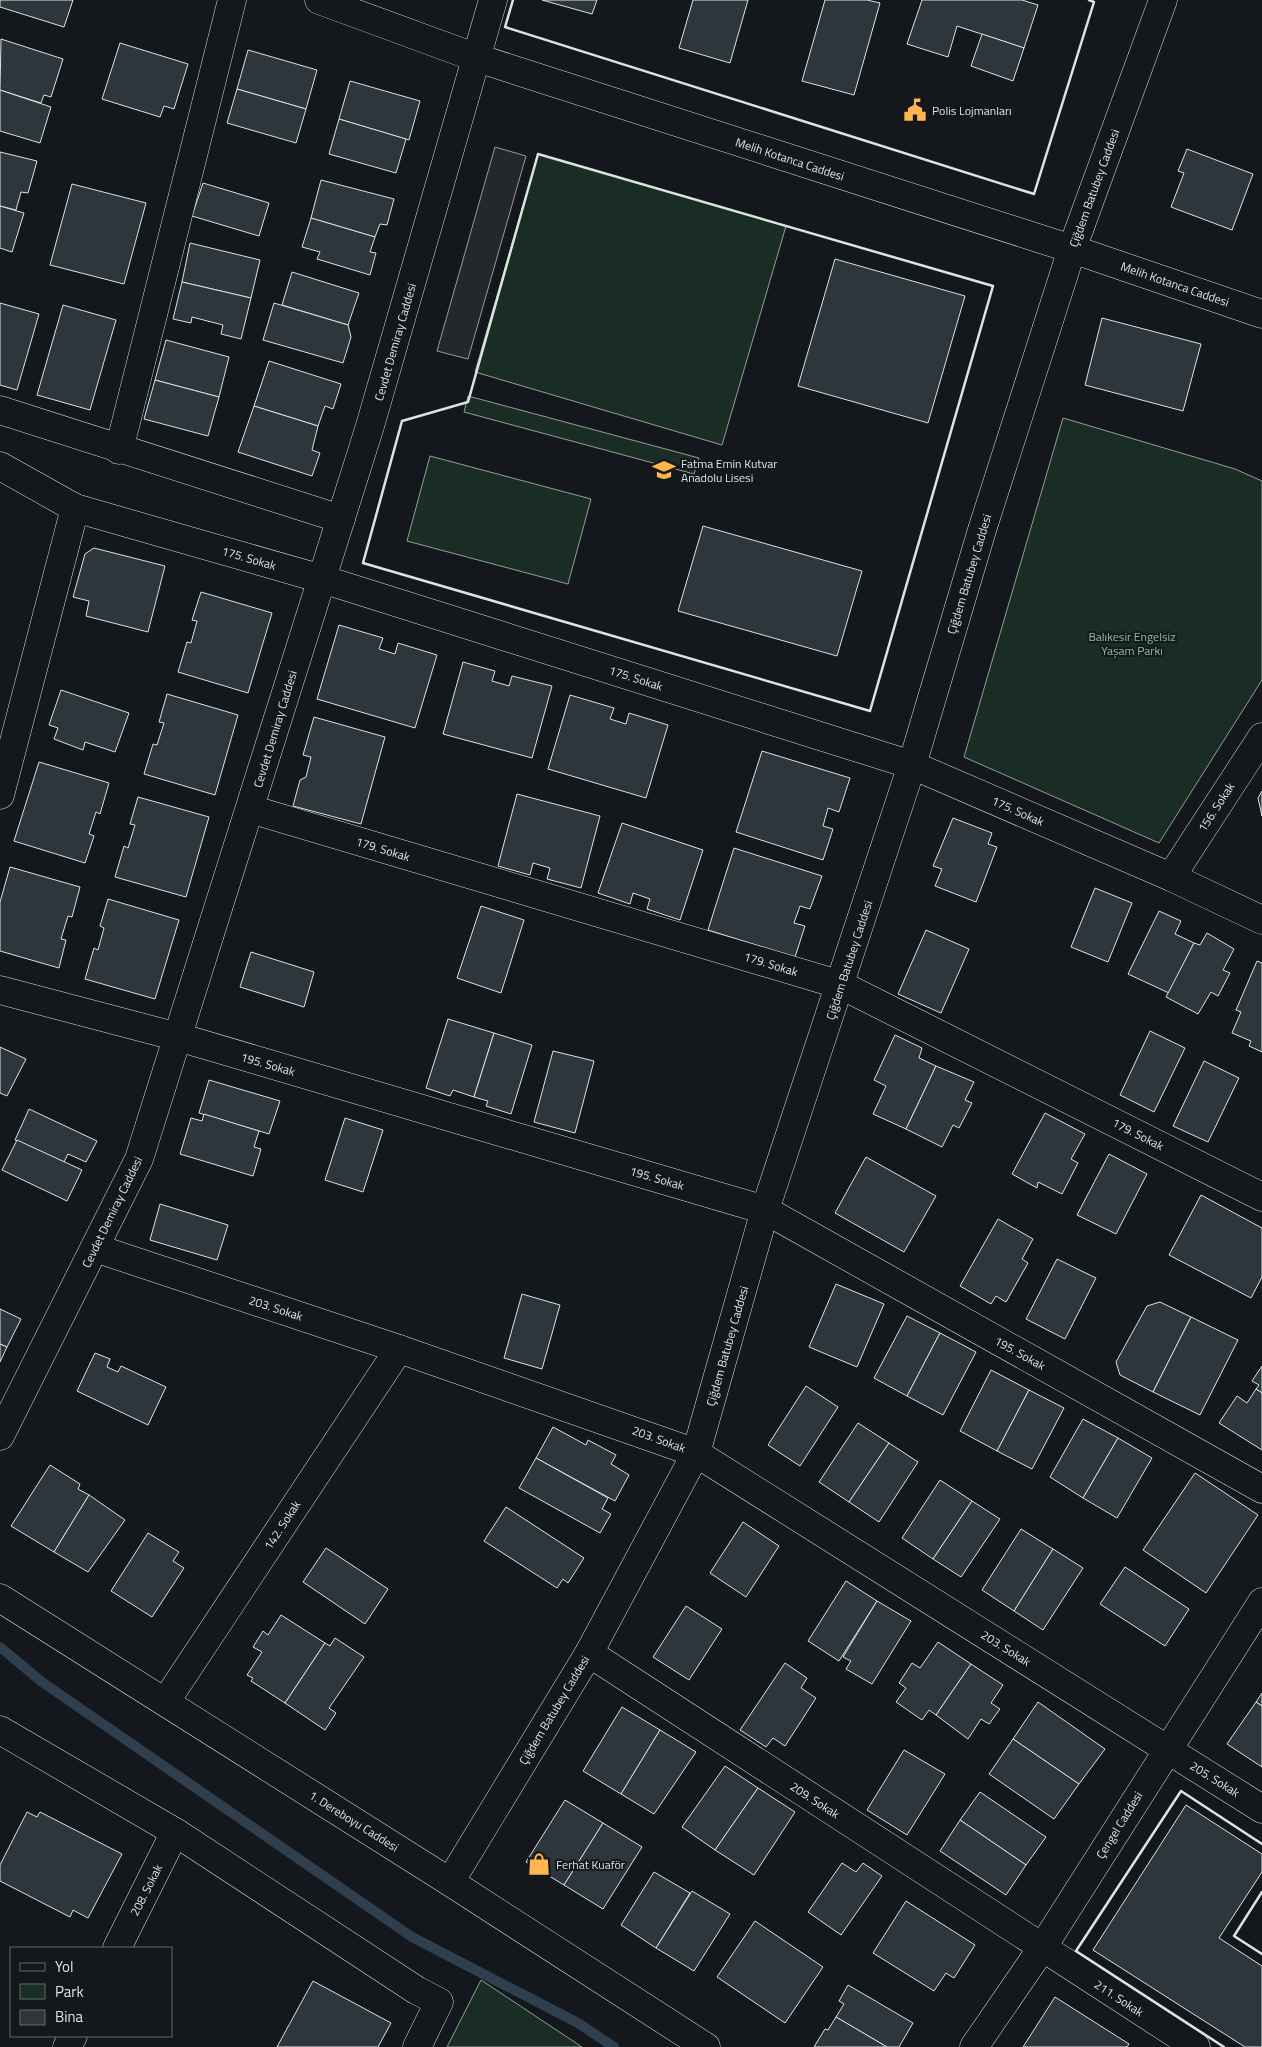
<svg xmlns="http://www.w3.org/2000/svg" width="1262" height="2047" viewBox="0 0 1262 2047" font-family="'Titillium Web',sans-serif">
<style>
.green{fill:#1a2d24;stroke:#939e99}
.parking{fill:#24282b;stroke:#939e99}
.lines{fill:none;stroke-linecap:round;stroke-linejoin:round}
.stream{stroke:#2f3f4d;stroke-width:10}
.building{fill:#2c363c;stroke:#d8e6dc}
.street-casing{stroke:#d8e6dc;stroke-width:29}
.secondary-casing{stroke:#d8e6dc;stroke-width:29}
.street{stroke:#14181c;stroke-width:28}
.secondary{stroke:#14181c;stroke-width:28}
.wall{stroke:#d8e6dc;stroke-width:2.5}
.labels{text-anchor:middle;dominant-baseline:central;stroke-width:4;stroke-linejoin:round;paint-order:stroke}
.poi-label{font-size:12px;fill:#d8e6dc;stroke:#14181c;text-anchor:start}
.street-label{font-size:12px;fill:#d8e6dc;stroke:#14181c}
.park-label{font-size:12px;fill:#8ac095;stroke:#14181c}
</style>
<rect width="100%" height="100%" fill="#14181c"/>
<g class="green">
<path d="M538,154L786,226L722,445L475,372Z"/>
<path d="M468,396L699,458L694,474L464,412Z"/>
<path d="M1063,418L1235,469L1262,481V680L1159,843L964,757Z"/>
<path d="M430,456L591,499L568,584L407,541Z"/>
<path d="M481,1980L582,2047H447Z"/>
</g>
<path class="parking" d="M495,147L526,156L468,359L437,351Z"/>
<g class="lines">
<path class="stream" d="M0,1647L42,1682L412,1937L578,2023L614,2047"/>
</g>
<g class="building">
<path d="M0,0H73L64,27L0,7Z"/>
<path d="M542,0H597L592,14Z"/>
<path d="M693,0H748L730,63L679,48Z"/>
<path d="M825,0H867L880,3L854,95L802,81Z"/>
<path d="M922,0H1022L1038,5L1024,48L957,26L948,57L907,44Z"/>
<path d="M982,34L1024,48L1013,81L971,66Z"/>
<path d="M1,39L63,59L51,97L44,95L41,103L0,90Z"/>
<path d="M120,43L188,64L174,109L164,106L160,117L102,99Z"/>
<path d="M248,50L317,70L306,109L237,89Z"/>
<path d="M350,81L420,101L409,140L339,119Z"/>
<path d="M237,89L306,109L296,143L227,123Z"/>
<path d="M0,90L51,107L40,143L0,131Z"/>
<path d="M339,119L406,139L396,173L329,154Z"/>
<path d="M1187,149L1253,174L1232,230L1171,207L1184,173L1178,171Z"/>
<path d="M0,152L37,161L28,193L21,192L16,210L0,206Z"/>
<path d="M321,180L394,199L387,225L380,224L375,237L311,218Z"/>
<path d="M203,183L269,203L259,236L192,216Z"/>
<path d="M72,184L146,203L124,284L50,265Z"/>
<path d="M0,206L24,213L12,252L0,248Z"/>
<path d="M311,218L375,237L370,252L376,253L370,275L317,259L320,252L302,247Z"/>
<path d="M190,243L260,260L251,298L182,282Z"/>
<path d="M835,259L965,296L928,423L798,386Z"/>
<path d="M292,272L359,293L348,325L282,305Z"/>
<path d="M182,282L251,298L241,339L221,334L223,325L192,317L191,323L173,319Z"/>
<path d="M0,303L39,314L17,390L0,385Z"/>
<path d="M274,303L348,325L351,337L343,363L263,340Z"/>
<path d="M63,305L116,320L90,410L37,395Z"/>
<path d="M1102,318L1201,344L1183,411L1085,385Z"/>
<path d="M166,340L229,357L219,397L155,380Z"/>
<path d="M269,361L341,384L333,409L325,406L318,426L254,406Z"/>
<path d="M155,380L219,397L208,436L144,419Z"/>
<path d="M254,406L318,426L312,450L320,453L312,476L238,452Z"/>
<path d="M703,526L862,571L837,656L678,611Z"/>
<path d="M94,548L165,566L148,632L86,616L89,601L73,597L85,554Z"/>
<path d="M201,592L272,613L248,693L178,672L187,642L191,643L197,621L192,620Z"/>
<path d="M339,625L383,638L379,649L395,654L398,643L437,655L415,728L317,699Z"/>
<path d="M463,662L495,671L492,681L509,686L512,676L552,686L532,758L443,734Z"/>
<path d="M61,690L129,713L115,752L85,742L83,750L54,739L58,728L49,725Z"/>
<path d="M167,694L238,715L215,795L144,774L153,744L157,745L164,723L159,722Z"/>
<path d="M570,695L614,708L610,719L626,724L629,713L668,725L646,798L548,769Z"/>
<path d="M314,717L385,737L361,824L293,806L300,780L306,777L311,757L303,755Z"/>
<path d="M762,751L850,778L839,812L828,808L823,826L833,829L823,860L736,832Z"/>
<path d="M39,762L109,783L100,814L96,812L89,834L94,836L85,863L14,841Z"/>
<path d="M1262,791V816L1258,798Z"/>
<path d="M517,794L600,816L581,888L547,879L550,868L533,863L530,875L498,866Z"/>
<path d="M138,797L209,817L186,897L115,877L124,846L128,848L135,825L130,824Z"/>
<path d="M953,818L992,833L988,844L997,847L976,902L935,886L942,869L933,866Z"/>
<path d="M622,823L703,850L680,920L647,909L650,899L633,893L630,904L598,893Z"/>
<path d="M734,848L822,876L810,909L800,906L794,923L805,926L795,957L708,930Z"/>
<path d="M10,867L80,887L72,917L68,916L61,939L66,940L59,968L0,951V902Z"/>
<path d="M1095,888L1132,903L1108,962L1071,947Z"/>
<path d="M108,899L179,920L155,999L85,979L94,948L98,950L104,928L100,926Z"/>
<path d="M481,906L524,920L501,993L457,978Z"/>
<path d="M1159,911L1181,921L1175,934L1194,943L1169,993L1128,974Z"/>
<path d="M926,930L969,949L941,1013L898,994Z"/>
<path d="M1207,933L1234,949L1223,970L1230,973L1218,996L1211,992L1198,1014L1166,997L1194,943L1200,945Z"/>
<path d="M251,952L314,972L304,1007L240,987Z"/>
<path d="M1257,961L1262,963V1052L1249,1046L1251,1041L1232,1033L1241,1012L1236,1010Z"/>
<path d="M448,1019L494,1033L474,1097L453,1090L450,1096L426,1088Z"/>
<path d="M1150,1031L1185,1048L1154,1112L1120,1095Z"/>
<path d="M494,1033L532,1045L511,1114L486,1106L488,1101L474,1097Z"/>
<path d="M895,1035L922,1048L919,1058L936,1066L906,1129L873,1114L886,1086L874,1080Z"/>
<path d="M0,1047L26,1059L7,1096L0,1093Z"/>
<path d="M553,1051L594,1061L575,1133L534,1122Z"/>
<path d="M1204,1061L1239,1078L1208,1142L1173,1126Z"/>
<path d="M936,1066L974,1082L965,1100L972,1103L959,1128L953,1125L942,1147L906,1129Z"/>
<path d="M209,1080L280,1101L269,1134L199,1113Z"/>
<path d="M29,1109L97,1141L86,1162L68,1154L64,1162L15,1140Z"/>
<path d="M1045,1113L1085,1134L1071,1159L1078,1163L1062,1194L1038,1182L1037,1188L1012,1174Z"/>
<path d="M204,1114L259,1131L254,1147L261,1149L253,1176L180,1154L191,1118L202,1121Z"/>
<path d="M345,1118L383,1130L363,1192L325,1180Z"/>
<path d="M17,1140L82,1170L67,1201L2,1170Z"/>
<path d="M1109,1154L1147,1174L1116,1234L1077,1215Z"/>
<path d="M866,1157L936,1196L904,1252L835,1213Z"/>
<path d="M1201,1195L1262,1228V1277L1251,1298L1169,1255Z"/>
<path d="M160,1204L228,1225L217,1260L150,1240Z"/>
<path d="M998,1219L1033,1239L1022,1259L1028,1263L1006,1302L996,1296L991,1304L960,1286Z"/>
<path d="M1057,1259L1096,1278L1065,1339L1026,1319Z"/>
<path d="M836,1284L884,1304L857,1367L809,1347Z"/>
<path d="M522,1294L560,1305L542,1369L504,1358Z"/>
<path d="M1160,1302L1191,1317L1153,1392L1120,1375L1116,1362L1147,1306Z"/>
<path d="M0,1309L21,1319L7,1347L0,1344Z"/>
<path d="M907,1316L940,1333L907,1396L874,1378Z"/>
<path d="M1191,1317L1238,1340L1200,1415L1153,1392Z"/>
<path d="M940,1333L976,1352L943,1415L907,1396Z"/>
<path d="M0,1344L7,1347L0,1362Z"/>
<path d="M95,1353L110,1359L107,1367L118,1372L121,1366L166,1387L148,1425L77,1391Z"/>
<path d="M1262,1366V1393L1256,1389L1259,1385L1252,1381Z"/>
<path d="M991,1370L1029,1390L997,1451L960,1431Z"/>
<path d="M806,1386L838,1407L800,1466L768,1445Z"/>
<path d="M1256,1389L1262,1393V1450L1219,1423L1237,1396L1247,1403Z"/>
<path d="M1029,1390L1064,1408L1032,1469L997,1451Z"/>
<path d="M1083,1419L1118,1438L1083,1498L1050,1477Z"/>
<path d="M858,1423L889,1443L849,1502L819,1482Z"/>
<path d="M553,1427L586,1445L588,1440L616,1455L611,1464L629,1475L615,1501L536,1458Z"/>
<path d="M1118,1438L1152,1458L1117,1518L1083,1498Z"/>
<path d="M889,1443L918,1462L879,1522L849,1502Z"/>
<path d="M536,1458L608,1498L602,1509L611,1514L600,1533L519,1488Z"/>
<path d="M50,1465L80,1484L78,1489L89,1495L54,1552L11,1526Z"/>
<path d="M1195,1473L1258,1515L1206,1593L1143,1550Z"/>
<path d="M940,1480L972,1501L933,1559L902,1538Z"/>
<path d="M89,1495L125,1520L88,1572L54,1552Z"/>
<path d="M972,1501L1000,1519L961,1577L933,1559Z"/>
<path d="M506,1507L584,1558L568,1583L563,1579L557,1588L484,1541Z"/>
<path d="M743,1522L779,1546L746,1597L710,1573Z"/>
<path d="M1021,1529L1053,1549L1014,1611L982,1590Z"/>
<path d="M148,1533L179,1552L173,1561L184,1568L152,1617L111,1591Z"/>
<path d="M326,1548L388,1589L365,1624L303,1582Z"/>
<path d="M1053,1549L1083,1568L1043,1630L1014,1611Z"/>
<path d="M1125,1567L1189,1609L1165,1646L1100,1604Z"/>
<path d="M846,1581L877,1601L839,1661L808,1641Z"/>
<path d="M877,1601L911,1621L872,1684L846,1669L851,1661L843,1657Z"/>
<path d="M686,1606L722,1629L689,1680L653,1657Z"/>
<path d="M281,1615L325,1643L285,1703L251,1681L253,1678L247,1675L262,1652L253,1647L263,1631L268,1635Z"/>
<path d="M335,1638L364,1657L329,1708L336,1713L325,1730L285,1703L325,1643L330,1646Z"/>
<path d="M938,1642L971,1664L936,1715L929,1710L922,1720L896,1702L906,1688L899,1683L912,1663L920,1668Z"/>
<path d="M785,1663L807,1678L801,1688L816,1698L785,1746L773,1738L766,1747L740,1730Z"/>
<path d="M971,1664L1003,1685L991,1703L1000,1709L989,1724L981,1719L968,1739L936,1715Z"/>
<path d="M1262,1693V1706L1256,1702Z"/>
<path d="M1038,1702L1105,1749L1079,1784L1013,1739Z"/>
<path d="M1256,1702L1262,1706V1767L1227,1744Z"/>
<path d="M622,1707L660,1730L621,1794L583,1771Z"/>
<path d="M660,1730L696,1752L654,1814L621,1794Z"/>
<path d="M1013,1739L1079,1784L1054,1819L989,1774Z"/>
<path d="M904,1750L945,1774L907,1835L867,1810Z"/>
<path d="M725,1766L758,1788L715,1850L682,1827Z"/>
<path d="M758,1788L795,1812L754,1875L715,1850Z"/>
<path d="M980,1792L1046,1837L1026,1865L960,1820Z"/>
<path d="M565,1800L603,1823L564,1885L526,1862Z"/>
<path d="M1186,1805L1262,1854V1872L1219,1938L1262,1966V2047H1245L1093,1950Z"/>
<path d="M27,1812L37,1817L40,1812L122,1854L88,1918L73,1910L70,1917L0,1881V1865Z"/>
<path d="M960,1820L1026,1865L1006,1895L940,1851Z"/>
<path d="M603,1823L642,1847L603,1909L564,1885Z"/>
<path d="M842,1863L856,1872L863,1863L882,1876L841,1935L808,1912Z"/>
<path d="M654,1872L690,1893L656,1948L621,1925Z"/>
<path d="M692,1891L730,1914L694,1971L656,1948Z"/>
<path d="M906,1901L975,1945L954,1978L946,1973L934,1991L873,1953Z"/>
<path d="M755,1921L823,1967L785,2023L717,1977Z"/>
<path d="M313,1981L391,2023L378,2047H277Z"/>
<path d="M848,1985L913,2023L899,2047H887L836,2017L844,2004L839,2001Z"/>
<path d="M1055,1997L1129,2044L1127,2047H1023Z"/>
<path d="M836,2017L887,2047H814L825,2029L828,2030Z"/>
</g>
<g class="lines">
<defs>
<g id="street">
<path d="M319,0L477,58L1072,249L1262,314"/>
<path d="M0,410L341,519"/>
<path d="M119,450L232,0"/>
<path d="M0,466L75,508L322,579L912,765L1171,877L1262,920"/>
<path d="M0,795L75,508"/>
<path d="M250,809L841,985L1262,1197"/>
<path d="M1171,877L1262,737"/>
<path d="M0,990L178,1037L765,1210L1262,1489"/>
<path d="M95,1248L399,1349L696,1453L1262,1809"/>
<path d="M0,1436L139,1159L370,426L493,0"/>
<path d="M589,1653L1196,2047"/>
<path d="M166,1701L399,1349"/>
<path d="M0,1730L175,1832L416,1990L439,2002L417,2047"/>
<path d="M117,1948L175,1832"/>
<path d="M67,2047L73,2036"/>
</g>
<g id="secondary">
<path d="M0,1598L450,1882L706,2047"/>
<path d="M450,1882L589,1653L696,1453L765,1210L912,765L982,530L1072,249L1163,0"/>
<path d="M974,2047L1042,1948L1262,1602"/>
</g>
</defs>
<use href="#street" class="street-casing"/>
<use href="#secondary" class="secondary-casing"/>
<use href="#street" class="street"/>
<use href="#secondary" class="secondary"/>
<g class="wall">
<path d="M513,0L505,27L1034,194L1094,2L1089,0"/>
<path d="M538,154L993,286L870,711L363,563L402,421L468,402Z"/>
<path d="M1262,1892L1234,1936L1262,1954"/>
<path d="M1224,2047L1076,1951L1181,1791L1262,1844"/>
</g>
</g>
<defs>
<symbol id="civic-bare" viewBox="-9 -9 18 18"><path d="M-.6-6.5H3V-4.5H.6V-3L4-1V1h2V6H-6V1h2V-1L-.6-3ZM-1.2 2.5V6h2.4V2.5Z" fill="#ffb74d" stroke="#14181c" stroke-width="2.5" paint-order="stroke"/></symbol>
<symbol id="school-bare" viewBox="-9 -9 18 18"><path d="M0-5L7-2L0 1L-7-2ZM-4 1L0 2.5L4 1V4Q0 6-4 4Z" fill="#ffb74d" stroke="#14181c" stroke-width="2.5" paint-order="stroke"/></symbol>
<symbol id="shop-bare" viewBox="-9 -9 18 18"><path d="M-5-2.5h2.3a2.7 3.5 0 0 1 5.4 0H5L5.5 6h-11ZM-1.5-2.5h3a1.5 2.3 0 0 0-3 0Z" fill="#ffb74d" stroke="#14181c" stroke-width="2.5" paint-order="stroke"/></symbol>
</defs>
<g fill-rule="evenodd">
<use href="#civic-bare" x="899" y="94" width="32" height="32"/>
<use href="#school-bare" x="648" y="454" width="32" height="32"/>
<use href="#shop-bare" x="523" y="1848" width="32" height="32"/>
</g>
<g class="labels">
<g class="poi-label">
<text x="932" y="110">Polis Lojmanları</text>
<text x="681" y="463">Fatma Emin Kutvar<tspan x="681" dy="14">Anadolu Lisesi</tspan></text>
<text x="556" y="1864">Ferhat Kuaför</text>
</g>
<g class="street-label">
<text transform="translate(790 159) rotate(18)">Melih Kotanca Caddesi</text>
<text transform="translate(1094 188) rotate(-70)">Çiğdem Batubey Caddesi</text>
<text transform="translate(1175 284) rotate(19)">Melih Kotanca Caddesi</text>
<text transform="translate(395 342) rotate(-74)">Cevdet Demiray Caddesi</text>
<text transform="translate(249 558) rotate(16)">175. Sokak</text>
<text transform="translate(969 574) rotate(-73)">Çiğdem Batubey Caddesi</text>
<text transform="translate(636 678) rotate(18)">175. Sokak</text>
<text transform="translate(275 729) rotate(-73)">Cevdet Demiray Caddesi</text>
<text transform="translate(1216 807) rotate(-57)">156. Sokak</text>
<text transform="translate(1018 811) rotate(24)">175. Sokak</text>
<text transform="translate(383 849) rotate(17)">179. Sokak</text>
<text transform="translate(849 960) rotate(-72)">Çiğdem Batubey Caddesi</text>
<text transform="translate(771 964) rotate(17)">179. Sokak</text>
<text transform="translate(268 1064) rotate(16)">195. Sokak</text>
<text transform="translate(1138 1134) rotate(27)">179. Sokak</text>
<text transform="translate(657 1178) rotate(16)">195. Sokak</text>
<text transform="translate(112 1212) rotate(-64)">Cevdet Demiray Caddesi</text>
<text transform="translate(276 1308) rotate(18)">203. Sokak</text>
<text transform="translate(727 1346) rotate(-74)">Çiğdem Batubey Caddesi</text>
<text transform="translate(1020 1353) rotate(29)">195. Sokak</text>
<text transform="translate(659 1439) rotate(20)">203. Sokak</text>
<text transform="translate(282 1525) rotate(-57)">142. Sokak</text>
<text transform="translate(1006 1648) rotate(32)">203. Sokak</text>
<text transform="translate(554 1710) rotate(-59)">Çiğdem Batubey Caddesi</text>
<text transform="translate(1215 1779) rotate(32)">205. Sokak</text>
<text transform="translate(815 1800) rotate(33)">209. Sokak</text>
<text transform="translate(354 1821) rotate(32)">1. Dereboyu Caddesi</text>
<text transform="translate(1119 1825) rotate(-58)">Çengel Caddesi</text>
<text transform="translate(146 1890) rotate(-63)">208. Sokak</text>
<text transform="translate(1119 1998) rotate(33)">211. Sokak</text>
</g>
<g class="park-label">
<text x="1132" y="636">Balıkesir Engelsiz<tspan x="1132" dy="14">Yaşam Parkı</tspan></text>
</g>
</g>
<rect x="10" y="1947" width="162" height="90" fill="#14181c" stroke="#626a69"/>
<rect x="20" y="1963" width="25" height="8" fill="#14181c" stroke="#626a69"/>
<text x="55" y="1972" font-size="15" fill="#d8e6dc">Yol</text>
<rect x="20" y="1984" width="25" height="15" fill="#1a2d24" stroke="#626a69"/>
<text x="55" y="1997" font-size="15" fill="#d8e6dc">Park</text>
<rect x="20" y="2010" width="25" height="15" fill="#2c363c" stroke="#626a69"/>
<text x="55" y="2022" font-size="15" fill="#d8e6dc">Bina</text>
</svg>
